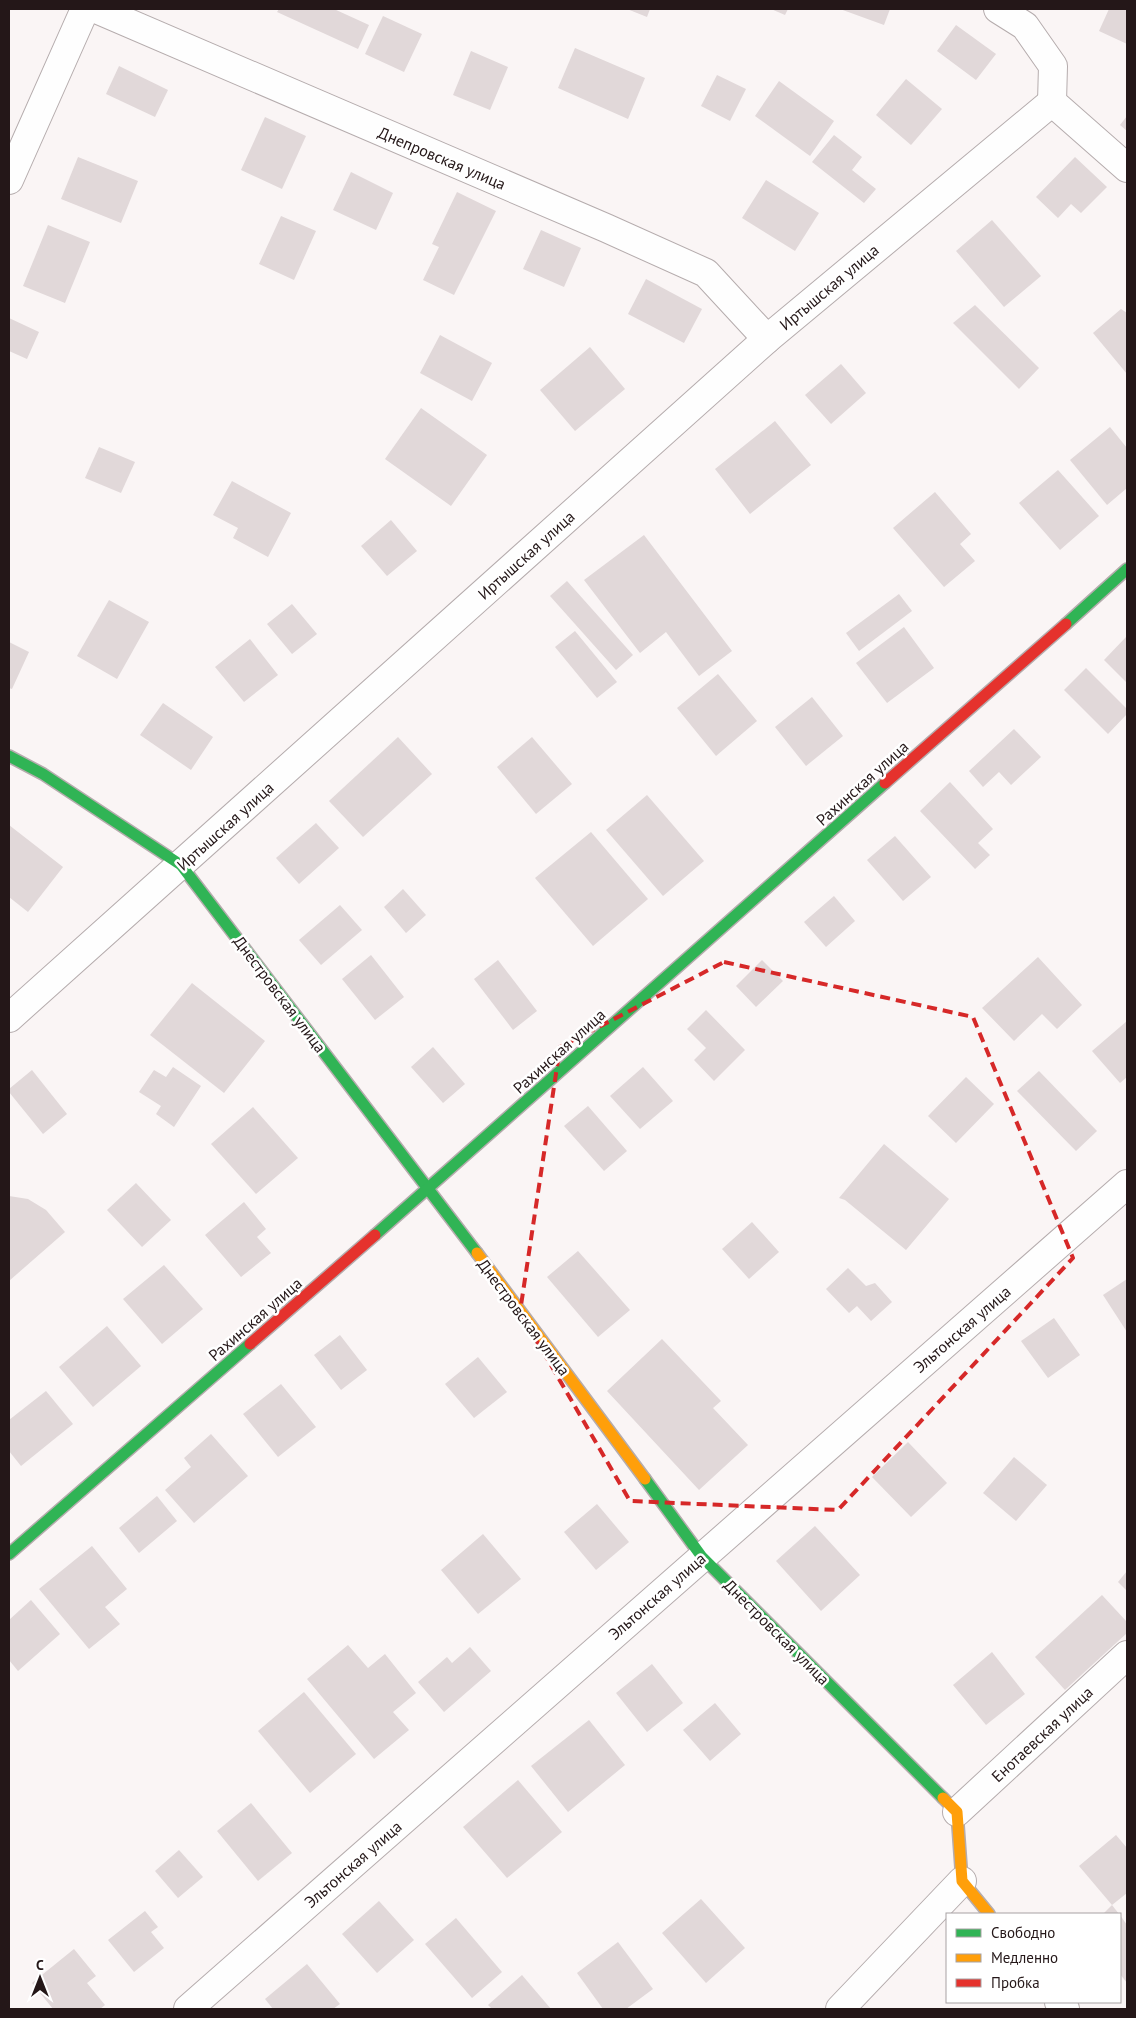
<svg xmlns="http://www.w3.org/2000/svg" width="1136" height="2018" viewBox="0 0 1136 2018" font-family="'PT Sans',sans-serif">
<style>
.building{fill:#e1d8d9}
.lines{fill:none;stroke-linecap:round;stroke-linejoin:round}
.street-casing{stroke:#b5acad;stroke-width:30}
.fast-casing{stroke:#b5acad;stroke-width:14}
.slow-casing{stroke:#b5acad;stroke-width:14}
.jam-casing{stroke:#b5acad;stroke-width:14}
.street{stroke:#fefefe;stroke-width:28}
.fast{stroke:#30b455;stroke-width:11}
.slow{stroke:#ff9f0a;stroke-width:11}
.jam{stroke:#e5322d;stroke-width:11}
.marked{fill:none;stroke:#d62828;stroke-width:4;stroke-dasharray:10 6;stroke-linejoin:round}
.labels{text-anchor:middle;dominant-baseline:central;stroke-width:5;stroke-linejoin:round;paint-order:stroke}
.street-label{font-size:16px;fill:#241718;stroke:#fff}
</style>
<rect width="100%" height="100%" fill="#faf5f5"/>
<g class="building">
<path d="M279,9H334L369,25L358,49L277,12Z"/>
<path d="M627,9H650L647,17Z"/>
<path d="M771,9H788L785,15Z"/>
<path d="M840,9H890L884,25Z"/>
<path d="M1109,9H1127V44L1099,31Z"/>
<path d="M383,16L422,34L404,72L365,54Z"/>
<path d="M956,25L996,54L976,80L937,51Z"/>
<path d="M575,48L645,78L628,119L558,88Z"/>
<path d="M471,51L508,67L490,110L453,95Z"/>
<path d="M119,66L168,90L155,117L106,94Z"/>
<path d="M717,75L746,89L730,121L701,106Z"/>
<path d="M906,79L942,109L911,145L876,115Z"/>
<path d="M779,81L834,121L810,156L755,116Z"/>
<path d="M1127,116V131L1120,125Z"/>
<path d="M265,117L306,136L282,189L241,170Z"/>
<path d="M834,135L862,157L852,170L876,189L864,203L812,162Z"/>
<path d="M78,157L138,181L121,223L61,199Z"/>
<path d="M1075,157L1107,187L1081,213L1071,204L1058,218L1036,197Z"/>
<path d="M351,172L393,193L376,230L333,210Z"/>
<path d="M766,180L819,213L795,251L742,218Z"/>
<path d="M457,192L496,211L454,295L423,280L439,247L432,244Z"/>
<path d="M281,216L316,231L294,280L259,264Z"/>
<path d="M992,220L1041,276L1004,307L956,251Z"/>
<path d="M48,225L90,242L65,303L23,286Z"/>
<path d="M541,230L581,248L564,287L523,269Z"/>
<path d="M646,279L702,309L684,343L628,314Z"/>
<path d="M975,305L1039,368L1019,389L953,323Z"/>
<path d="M1121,309L1127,313V374L1093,333Z"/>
<path d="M9,318L39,332L27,359L9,351Z"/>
<path d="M440,335L492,363L472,401L420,373Z"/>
<path d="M590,347L625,389L575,431L540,390Z"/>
<path d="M841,364L866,393L831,424L805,395Z"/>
<path d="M421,408L487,455L451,506L385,459Z"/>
<path d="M775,421L811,465L750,514L715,469Z"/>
<path d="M1110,427L1127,448V488L1107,505L1070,460Z"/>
<path d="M99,447L135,462L121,493L85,478Z"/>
<path d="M1058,470L1099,516L1060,550L1019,503Z"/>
<path d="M232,481L291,513L268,557L233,538L238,528L213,515Z"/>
<path d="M935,492L971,534L960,544L975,561L944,587L893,528Z"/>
<path d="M391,520L417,551L387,576L361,546Z"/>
<path d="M644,535L732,651L699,676L666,632L640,653L584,580Z"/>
<path d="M567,581L633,655L616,670L550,596Z"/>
<path d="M899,594L912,611L859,651L846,633Z"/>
<path d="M109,600L149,622L117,679L77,656Z"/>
<path d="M292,604L317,634L292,654L267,624Z"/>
<path d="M904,627L934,668L887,703L856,663Z"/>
<path d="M575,631L617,682L597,698L555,647Z"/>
<path d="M1127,636V683L1104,660Z"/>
<path d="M250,639L278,675L244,702L215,667Z"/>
<path d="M9,642L29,652L12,689L9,688Z"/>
<path d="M1086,668L1127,709V714L1108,734L1064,690Z"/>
<path d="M718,674L757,721L716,756L677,708Z"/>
<path d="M812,697L843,736L806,766L775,727Z"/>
<path d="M163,703L213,737L191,770L140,735Z"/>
<path d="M1014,729L1041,757L1011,785L999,772L983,787L969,771Z"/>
<path d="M398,737L432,774L363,837L329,801Z"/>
<path d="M532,737L572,784L536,814L497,767Z"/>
<path d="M950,782L993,829L978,843L990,855L975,869L920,811Z"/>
<path d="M647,795L704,861L663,896L606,830Z"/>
<path d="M316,823L339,848L299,884L276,858Z"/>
<path d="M9,825L63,867L28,912L9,897Z"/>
<path d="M591,832L648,899L593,946L535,878Z"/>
<path d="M895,836L931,877L903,901L867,860Z"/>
<path d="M403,889L426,915L406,933L384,907Z"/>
<path d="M834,896L855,921L826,947L804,922Z"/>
<path d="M340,905L362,930L321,965L299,940Z"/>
<path d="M371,955L404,997L375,1020L342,979Z"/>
<path d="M1038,957L1082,1005L1057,1029L1042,1014L1014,1041L982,1008Z"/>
<path d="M498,960L537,1011L513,1030L474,979Z"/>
<path d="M762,960L783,981L756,1007L736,986Z"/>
<path d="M192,983L265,1041L224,1093L150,1035Z"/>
<path d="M706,1010L745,1050L714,1081L694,1060L706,1048L687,1029Z"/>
<path d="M1127,1021V1077L1120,1083L1092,1051Z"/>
<path d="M433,1047L465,1084L443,1103L411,1067Z"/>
<path d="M173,1067L201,1086L174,1127L156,1114L161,1106L139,1092L154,1070L166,1077Z"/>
<path d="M643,1067L673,1101L640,1129L610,1096Z"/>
<path d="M32,1070L67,1114L43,1134L9,1092V1089Z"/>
<path d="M1039,1071L1097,1131L1076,1151L1017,1091Z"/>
<path d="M966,1077L994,1104L956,1143L928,1116Z"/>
<path d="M588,1106L627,1151L604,1171L564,1126Z"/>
<path d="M253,1107L298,1158L256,1194L211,1144Z"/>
<path d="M884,1144L949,1199L906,1250L845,1200L839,1198Z"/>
<path d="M136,1183L171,1220L142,1247L107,1210Z"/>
<path d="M9,1196L28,1199L46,1210L65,1232L9,1281Z"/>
<path d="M244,1202L266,1229L257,1237L271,1253L241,1277L205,1235Z"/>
<path d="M752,1222L779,1252L749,1279L722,1249Z"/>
<path d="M578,1251L630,1310L598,1337L547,1277Z"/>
<path d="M164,1265L203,1309L162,1344L123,1299Z"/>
<path d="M848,1268L866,1286L875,1283L892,1302L871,1321L857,1306L849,1313L826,1289Z"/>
<path d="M1127,1279V1332L1103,1295Z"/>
<path d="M1054,1318L1080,1355L1048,1378L1021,1341Z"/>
<path d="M107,1326L141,1366L93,1407L59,1367Z"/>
<path d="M340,1335L367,1370L341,1390L314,1355Z"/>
<path d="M662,1339L721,1401L713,1408L748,1445L699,1490L607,1391Z"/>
<path d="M478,1357L507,1392L474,1418L445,1384Z"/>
<path d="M281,1384L316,1427L278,1457L243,1414Z"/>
<path d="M46,1391L73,1424L21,1466L9,1451V1420Z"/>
<path d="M211,1434L248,1476L194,1523L165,1490L191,1467L184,1458Z"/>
<path d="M908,1442L947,1483L911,1517L872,1477Z"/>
<path d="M1014,1457L1047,1485L1016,1521L983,1493Z"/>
<path d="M157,1496L177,1521L139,1553L119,1528Z"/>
<path d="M597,1504L629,1542L596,1570L564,1532Z"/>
<path d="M815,1526L860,1575L821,1611L776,1561Z"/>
<path d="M483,1534L521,1579L478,1614L441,1570Z"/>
<path d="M92,1546L127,1589L105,1607L120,1624L89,1649L39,1589Z"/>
<path d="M1127,1571V1591L1118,1582Z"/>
<path d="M1102,1595L1127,1622V1633L1065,1690L1035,1657Z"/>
<path d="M31,1600L60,1634L18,1671L9,1660V1620Z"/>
<path d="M348,1645L368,1668L385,1654L416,1693L393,1712L409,1730L374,1759L307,1679Z"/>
<path d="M470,1647L491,1671L444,1712L418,1682L447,1657L452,1663Z"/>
<path d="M992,1652L1025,1694L986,1725L953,1685Z"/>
<path d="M652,1664L683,1703L647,1732L616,1693Z"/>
<path d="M304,1692L356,1754L310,1793L258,1731Z"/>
<path d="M715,1703L741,1734L710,1761L683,1730Z"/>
<path d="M589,1720L625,1765L568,1812L531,1766Z"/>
<path d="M518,1780L562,1832L507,1878L463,1827Z"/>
<path d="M251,1803L292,1853L258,1881L217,1831Z"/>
<path d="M1116,1835L1127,1848V1893L1112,1905L1079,1866Z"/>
<path d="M179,1850L203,1877L178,1898L155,1871Z"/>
<path d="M701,1899L745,1948L706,1983L662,1933Z"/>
<path d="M379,1901L414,1940L377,1973L342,1934Z"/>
<path d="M1112,1905L1119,1914H1103Z"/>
<path d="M145,1911L158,1927L151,1932L164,1948L134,1972L108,1940Z"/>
<path d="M1120,1915L1127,1925V1983L1120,1974Z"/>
<path d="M456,1918L502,1972L472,1998L425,1944Z"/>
<path d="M618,1942L653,1989L626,2009H603L577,1973Z"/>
<path d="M74,1949L96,1976L87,1983L105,2005L100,2009H53L32,1983Z"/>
<path d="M307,1964L340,2004L333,2009H273L265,1999Z"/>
<path d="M522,1975L551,2009H492L488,2005Z"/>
</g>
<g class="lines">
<defs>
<g id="street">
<path d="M96,9L606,228L706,273L767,339"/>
<path d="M998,9L1025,26L1053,66L1052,102L1127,168"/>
<path d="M9,180L85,9"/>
<path d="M9,1018L767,339L1052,102"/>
<path d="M957,1812L1127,1655"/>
<path d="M1059,2002L1065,2009"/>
<path d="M188,2009L1127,1184"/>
<path d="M840,2009L962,1881"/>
</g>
<g id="fast">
<path d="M1066,624L1127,569"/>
<path d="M9,756L43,774L181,865L477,1253"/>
<path d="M375,1235L885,783"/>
<path d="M645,1479L702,1557L943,1798"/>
<path d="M9,1554L250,1344"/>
</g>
<g id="slow">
<path d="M477,1253L645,1479"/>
<path d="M943,1798L957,1812L962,1881L989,1914"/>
</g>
<g id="jam">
<path d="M885,783L1066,624"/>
<path d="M250,1344L375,1235"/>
</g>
</defs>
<use href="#street" class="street-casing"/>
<use href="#fast" class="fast-casing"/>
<use href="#slow" class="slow-casing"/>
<use href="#jam" class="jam-casing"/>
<use href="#street" class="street"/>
<use href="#fast" class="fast"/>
<use href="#slow" class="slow"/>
<use href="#jam" class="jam"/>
</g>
<path class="marked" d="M724,962L973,1017L1073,1258L838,1510L630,1501L520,1312L560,1047Z"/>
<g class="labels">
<g class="street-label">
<text transform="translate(442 158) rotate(23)">Днепровская улица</text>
<text transform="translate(829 287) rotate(-40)">Иртышская улица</text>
<text transform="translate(526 555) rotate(-42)">Иртышская улица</text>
<text transform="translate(862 783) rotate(-42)">Рахинская улица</text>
<text transform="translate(225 826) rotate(-42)">Иртышская улица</text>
<text transform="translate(280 994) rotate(53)">Днестровская улица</text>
<text transform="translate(559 1051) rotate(-42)">Рахинская улица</text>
<text transform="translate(524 1317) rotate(53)">Днестровская улица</text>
<text transform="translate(255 1319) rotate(-41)">Рахинская улица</text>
<text transform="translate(962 1329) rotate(-41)">Эльтонская улица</text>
<text transform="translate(657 1596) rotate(-41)">Эльтонская улица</text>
<text transform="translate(777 1632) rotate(45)">Днестровская улица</text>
<text transform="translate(1042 1734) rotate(-43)">Енотаевская улица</text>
<text transform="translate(353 1864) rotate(-41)">Эльтонская улица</text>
</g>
</g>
<rect width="1136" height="2018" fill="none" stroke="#241718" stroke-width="20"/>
<rect x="946" y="1913" width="175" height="90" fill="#ffffff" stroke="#a7a2a3"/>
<rect x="956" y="1929" width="25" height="8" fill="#30b455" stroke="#a7a2a3"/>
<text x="991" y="1938" font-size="15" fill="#241718">Свободно</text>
<rect x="956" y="1954" width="25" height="8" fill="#ff9f0a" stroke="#a7a2a3"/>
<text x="991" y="1963" font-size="15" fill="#241718">Медленно</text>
<rect x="956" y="1979" width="25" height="8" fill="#e5322d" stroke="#a7a2a3"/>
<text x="991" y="1988" font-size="15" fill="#241718">Пробка</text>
<g transform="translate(40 1978)" stroke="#ffffff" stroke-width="4" paint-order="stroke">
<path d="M0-4L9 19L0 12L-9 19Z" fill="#241718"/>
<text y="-8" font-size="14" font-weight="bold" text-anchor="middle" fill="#241718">С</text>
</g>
</svg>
